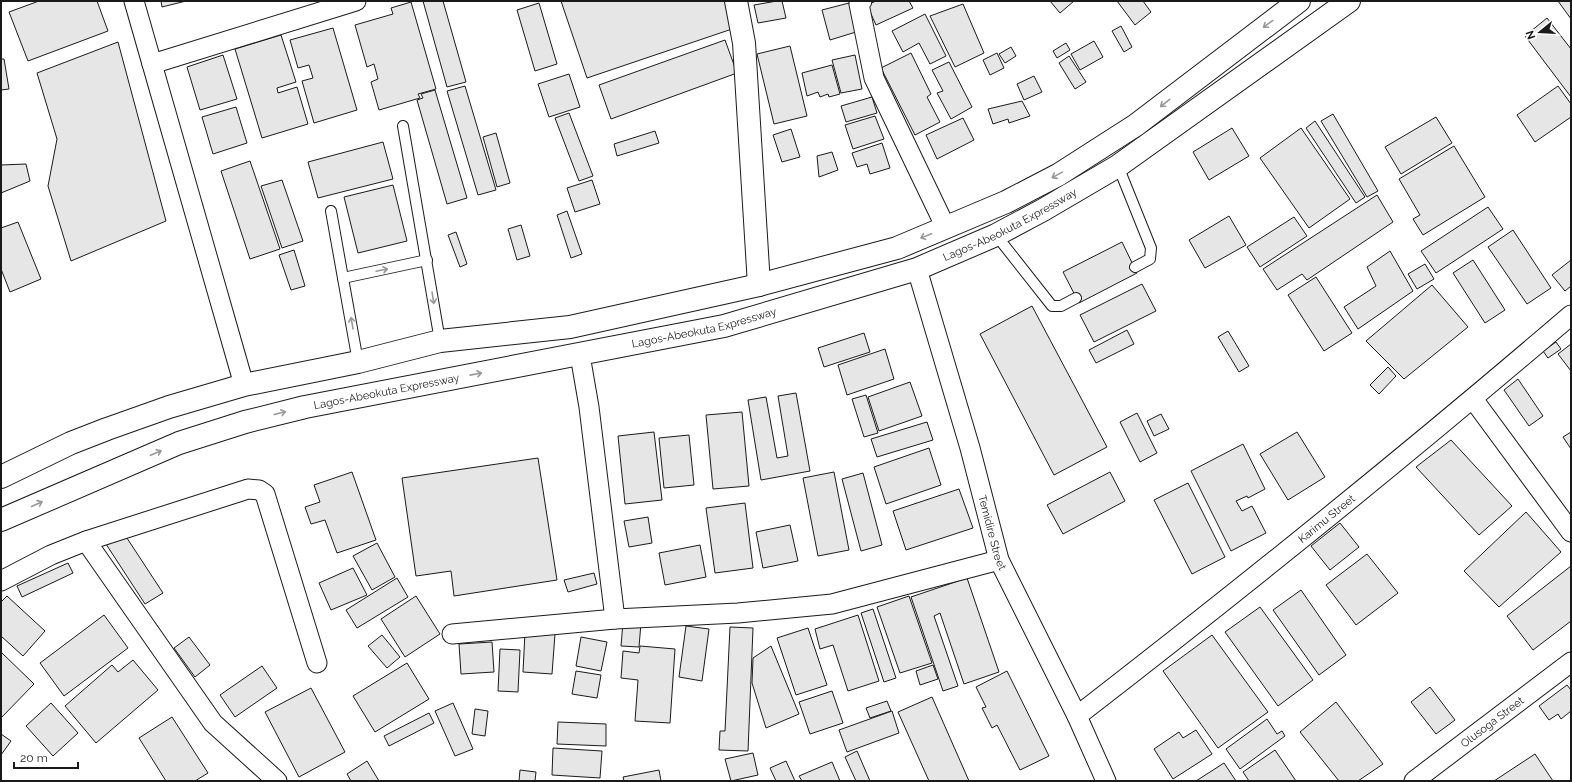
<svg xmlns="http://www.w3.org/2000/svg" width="1572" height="782" viewBox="0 0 1572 782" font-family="Raleway,sans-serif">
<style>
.building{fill:#e6e6e6;stroke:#1a1a1a}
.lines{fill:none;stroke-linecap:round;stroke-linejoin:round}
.service-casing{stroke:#1a1a1a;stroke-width:12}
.minor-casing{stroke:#1a1a1a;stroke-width:21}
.secondary-casing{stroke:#1a1a1a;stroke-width:24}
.trunk-casing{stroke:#1a1a1a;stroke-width:24}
.service{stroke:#fff;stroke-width:10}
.minor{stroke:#fff;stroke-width:19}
.secondary{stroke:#fff;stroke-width:22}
.trunk{stroke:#fff;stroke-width:22}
.oneway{stroke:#989898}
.labels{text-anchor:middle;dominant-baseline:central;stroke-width:3;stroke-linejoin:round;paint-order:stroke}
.street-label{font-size:11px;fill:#1a1a1a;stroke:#fff}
</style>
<rect width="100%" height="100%" fill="#fff"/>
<g class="building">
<path d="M39,1H97L108,31L28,61L9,12Z"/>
<path d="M161,1H186L162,7Z"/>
<path d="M423,1H443L466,82L447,87Z"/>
<path d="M561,1H726L735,28L587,78Z"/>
<path d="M777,1H782L786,18L758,23L754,5Z"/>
<path d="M876,1H909L913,8L876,25L867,5Z"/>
<path d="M1050,1H1074L1060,13Z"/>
<path d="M1117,1H1143L1151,12L1135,25Z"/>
<path d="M1558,1H1571V19Z"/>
<path d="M411,2L436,89L418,94L420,98L379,110L371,82L378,79L374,64L367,67L355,25L393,14L391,8Z"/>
<path d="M539,3L557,64L535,71L517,10Z"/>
<path d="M849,3L856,32L830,40L822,10Z"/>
<path d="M963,4L984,53L955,67L930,16Z"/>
<path d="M925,14L946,56L930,64L919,43L903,52L892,31Z"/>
<path d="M1547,18L1571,49V97L1525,36Z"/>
<path d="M1121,26L1132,47L1124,52L1112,31Z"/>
<path d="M333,28L357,110L314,123L302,81L313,78L309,65L298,68L290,40Z"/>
<path d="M281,35L296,82L277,88L278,93L297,87L308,124L262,138L235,49Z"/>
<path d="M725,40L737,73L611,119L599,85Z"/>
<path d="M1094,41L1103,57L1080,70L1071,54Z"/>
<path d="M118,42L166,221L71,261L48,186L57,139L37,73Z"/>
<path d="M1066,43L1070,50L1057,58L1053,51Z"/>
<path d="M790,46L807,116L774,124L757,54Z"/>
<path d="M1011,47L1016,56L1005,63L999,54Z"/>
<path d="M911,53L931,94L927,97L940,122L915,135L881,68Z"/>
<path d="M997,53L1004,68L990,75L983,60Z"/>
<path d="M223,55L237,99L200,110L187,67Z"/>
<path d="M855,55L862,89L841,93L832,60Z"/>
<path d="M1069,56L1086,82L1075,89L1059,63Z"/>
<path d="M1,59H4L9,89L1,90Z"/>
<path d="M949,62L972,107L951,119L937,93L943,91L932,70Z"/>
<path d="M832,65L840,94L829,97L828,94L820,97L818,92L807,96L802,73Z"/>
<path d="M569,74L580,107L549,117L538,84Z"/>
<path d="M1034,76L1042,92L1024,100L1017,84Z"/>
<path d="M465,86L496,190L478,195L447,91Z"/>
<path d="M1558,86L1571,104V117L1535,142L1517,115Z"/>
<path d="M435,90L467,198L447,204L417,100L423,98L421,94Z"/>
<path d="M872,97L877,113L846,122L841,106Z"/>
<path d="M1022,101L1030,116L1009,123L1008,119L993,124L988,109Z"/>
<path d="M236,107L247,143L213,154L202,117Z"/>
<path d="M569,113L593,176L579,181L555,118Z"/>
<path d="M1333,114L1378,191L1367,197L1321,121Z"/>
<path d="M875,116L884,139L853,149L845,125Z"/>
<path d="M1436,117L1452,143L1401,174L1385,147Z"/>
<path d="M963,118L974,140L937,159L926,135Z"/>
<path d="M1315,121L1365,197L1356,203L1306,128Z"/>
<path d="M1232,128L1249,156L1209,180L1193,152Z"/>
<path d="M1301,128L1350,199L1309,228L1260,158Z"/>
<path d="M791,129L800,157L782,162L773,135Z"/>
<path d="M655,131L659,143L617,156L614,144Z"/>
<path d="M496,133L510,183L497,187L483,137Z"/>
<path d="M383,142L393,179L318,198L308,162Z"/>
<path d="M882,143L890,168L870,174L867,164L857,167L852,153Z"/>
<path d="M1454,146L1485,197L1423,235L1413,219L1420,215L1399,179Z"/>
<path d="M832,152L838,170L819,177L817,156Z"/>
<path d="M250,161L280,249L250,259L221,171Z"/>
<path d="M26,164L30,181L1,193V165Z"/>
<path d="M282,180L303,241L282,248L261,186Z"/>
<path d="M592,180L600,204L575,212L567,188Z"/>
<path d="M393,185L407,241L358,253L344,197Z"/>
<path d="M1377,195L1393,222L1307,280L1302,274L1277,290L1263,269Z"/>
<path d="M1488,207L1503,229L1436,273L1421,251Z"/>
<path d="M567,211L582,254L571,258L557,215Z"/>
<path d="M1229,216L1246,245L1205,268L1189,240Z"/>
<path d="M1294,217L1307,236L1260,267L1247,247Z"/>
<path d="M18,222L41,279L10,292L1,269V228Z"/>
<path d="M521,225L530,256L517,260L508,229Z"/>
<path d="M1513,230L1551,288L1527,304L1488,247Z"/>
<path d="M456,232L467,264L460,267L448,235Z"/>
<path d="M1122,242L1137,273L1079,303L1063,272Z"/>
<path d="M294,250L305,286L291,290L279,255Z"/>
<path d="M1390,251L1413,291L1358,329L1344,307L1376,286L1367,267Z"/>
<path d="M1473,260L1505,310L1485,323L1453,273Z"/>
<path d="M1571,260V286L1565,291L1552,275Z"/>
<path d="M1425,264L1434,279L1417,289L1408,274Z"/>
<path d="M1316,277L1352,333L1324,351L1288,295Z"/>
<path d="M1142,284L1156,311L1094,342L1080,315Z"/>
<path d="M1432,285L1468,327L1404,379L1366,341Z"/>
<path d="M1032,306L1107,447L1054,475L980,334Z"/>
<path d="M1127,330L1134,344L1096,363L1089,350Z"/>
<path d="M1228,331L1249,366L1239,372L1218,337Z"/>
<path d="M864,333L870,352L824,367L818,348Z"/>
<path d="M1556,342L1561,349L1548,358L1543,351Z"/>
<path d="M1571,344V371L1558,354Z"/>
<path d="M885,349L894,379L847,395L838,365Z"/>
<path d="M1388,367L1396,376L1379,394L1370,385Z"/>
<path d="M1518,379L1543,416L1529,426L1504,390Z"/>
<path d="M910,382L922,416L879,431L868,397Z"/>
<path d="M796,393L810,471L761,480L748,400L766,397L777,458L788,456L778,396Z"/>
<path d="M866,395L878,433L864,437L852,399Z"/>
<path d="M742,412L749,486L713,489L706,415Z"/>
<path d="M1137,413L1157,453L1140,462L1120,422Z"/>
<path d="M1161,414L1169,429L1154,436L1147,421Z"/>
<path d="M927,422L933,440L877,457L871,439Z"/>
<path d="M654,432L662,500L625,504L618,436Z"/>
<path d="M1297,432L1325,477L1288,500L1260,454Z"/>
<path d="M1571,432V449L1563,437Z"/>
<path d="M689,435L694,485L664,488L659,438Z"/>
<path d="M1451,440L1512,506L1479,535L1416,467Z"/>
<path d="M1243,444L1265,489L1248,498L1247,496L1236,501L1242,511L1252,506L1266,533L1231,551L1191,471Z"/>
<path d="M929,448L941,485L886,504L874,467Z"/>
<path d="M538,458L557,580L454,596L451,571L416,576L402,478Z"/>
<path d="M352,472L376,540L337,553L325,520L311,524L305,507L320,502L314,485Z"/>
<path d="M834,472L849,550L818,556L803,478Z"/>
<path d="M1110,472L1125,501L1063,534L1047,505Z"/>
<path d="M863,473L882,545L861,551L842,479Z"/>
<path d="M1188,483L1225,557L1192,574L1154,500Z"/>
<path d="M959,489L973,528L906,550L893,511Z"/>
<path d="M745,503L753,568L715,573L706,508Z"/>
<path d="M1526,512L1561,552L1499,607L1464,571Z"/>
<path d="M648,517L652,543L629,547L624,521Z"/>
<path d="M1340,523L1359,547L1330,570L1311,546Z"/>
<path d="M790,525L798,561L763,568L756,532Z"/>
<path d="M123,532L163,593L145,604L106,544Z"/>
<path d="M377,543L395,577L372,590L353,556Z"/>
<path d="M700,545L706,577L665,585L659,553Z"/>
<path d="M1367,554L1398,593L1356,625L1326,585Z"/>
<path d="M68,563L73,573L22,597L17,586Z"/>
<path d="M1571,566V621L1533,650L1507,616Z"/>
<path d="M353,568L367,595L331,610L319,583Z"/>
<path d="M594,573L597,584L568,592L564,580Z"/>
<path d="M397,578L408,597L357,628L346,610Z"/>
<path d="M967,578L999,672L964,684L940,613L934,616L958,686L943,691L911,597Z"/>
<path d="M1301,590L1346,655L1319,675L1273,610Z"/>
<path d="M7,596L45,631L23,656L1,636V602Z"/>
<path d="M416,596L440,634L405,657L381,619Z"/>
<path d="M909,596L932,663L900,673L877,607Z"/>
<path d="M1260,607L1313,680L1278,706L1225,632Z"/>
<path d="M873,609L896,678L884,682L861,613Z"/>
<path d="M104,615L128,648L64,696L40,663Z"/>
<path d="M858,615L879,681L848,691L833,645L820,649L815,629Z"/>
<path d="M623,622L641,623L639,647L621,646Z"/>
<path d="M686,626L709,629L702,681L679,677Z"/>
<path d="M730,627L753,628L748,751L719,750L720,731H725Z"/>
<path d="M808,628L827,685L796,695L777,638Z"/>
<path d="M525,632L555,634L552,674L523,672Z"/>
<path d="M382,635L400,657L387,668L368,646Z"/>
<path d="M1212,635L1268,712L1218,748L1163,671Z"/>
<path d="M189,637L210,665L195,677L174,648Z"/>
<path d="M581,637L607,642L601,671L576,666Z"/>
<path d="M492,642L494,672L461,674L459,644Z"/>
<path d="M640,646L675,649L670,723L635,721L638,680L621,678L623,651L639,653Z"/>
<path d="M771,646L799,714L766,728L752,683L753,658Z"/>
<path d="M500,649L520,650L518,692L498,691Z"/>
<path d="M1,652L34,684L1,718Z"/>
<path d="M133,660L158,690L96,743L65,706L112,665L118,672Z"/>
<path d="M407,663L429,699L375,732L353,696Z"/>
<path d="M933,665L938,679L920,685L916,671Z"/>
<path d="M262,666L277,688L235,717L220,695Z"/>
<path d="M576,671L601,675L597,698L572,694Z"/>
<path d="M1007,671L1049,756L1020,770L997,725L992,728L982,708L986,707L976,687Z"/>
<path d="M1567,685L1571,690V711L1561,719L1558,714L1549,720L1539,706Z"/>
<path d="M1430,687L1455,720L1436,734L1411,702Z"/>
<path d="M311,688L345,752L299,777L265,712Z"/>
<path d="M832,691L843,723L810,734L799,702Z"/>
<path d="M932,697L969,781H929L898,712Z"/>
<path d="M887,701L891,711L870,718L866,708Z"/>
<path d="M1336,702L1383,764L1358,781H1339L1300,732Z"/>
<path d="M51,703L78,733L53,756L26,726Z"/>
<path d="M453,703L473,749L455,756L435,711Z"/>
<path d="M475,709L488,711L485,736L472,734Z"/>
<path d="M892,711L899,733L847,752L839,730Z"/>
<path d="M429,713L434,723L389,746L384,736Z"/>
<path d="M172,717L208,773L195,781H166L139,738Z"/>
<path d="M1267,719L1277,734L1282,731L1285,736L1240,769L1226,749Z"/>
<path d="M558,722L606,724V746L557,744Z"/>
<path d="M1196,730L1212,754L1173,779L1154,749L1179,732L1183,738Z"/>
<path d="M1,734L11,741L1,755Z"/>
<path d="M553,748L602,751L600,778L552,775Z"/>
<path d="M1275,750L1296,781H1249L1243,772Z"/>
<path d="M857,751L870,781H856L845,757Z"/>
<path d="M753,753L758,775L731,781L725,759Z"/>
<path d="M1535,754L1553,781H1494Z"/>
<path d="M367,761L379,781H351L347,774Z"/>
<path d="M786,761L795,781H776L770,768Z"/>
<path d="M832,762L840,781H802L799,776Z"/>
<path d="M1224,763L1236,781H1196Z"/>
<path d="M520,770L536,772L535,781H519Z"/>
<path d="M659,770L661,781H624L623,777Z"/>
</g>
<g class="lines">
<defs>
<g id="service">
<path d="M403,126L440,341"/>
<path d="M1118,166L1151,248L1150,259L1135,267"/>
<path d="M331,211L358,362"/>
<path d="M996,235L1052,306H1061L1076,298"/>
<path d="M343,278L427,260"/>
</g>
<g id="minor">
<path d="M134,1L244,385"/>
<path d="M862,1L859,4L874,78L946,228"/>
<path d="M152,64L356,1"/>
<path id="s1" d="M917,269L970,448L999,560L1077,716L1106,781"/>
<path d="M580,355L589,407L615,619L738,613L832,604L999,560"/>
<path d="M1473,399L1571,532"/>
<path d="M86,541L248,489L259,490L265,494L317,663"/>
<path d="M1,581L51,555L86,541L213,723L277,781"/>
<path d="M452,634L615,619"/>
<path id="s2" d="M1077,716C1245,586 1410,453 1571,315"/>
<path id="s3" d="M1414,781L1571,662"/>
</g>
<path id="secondary" d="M736,1L744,43L759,285"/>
<g id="trunk">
<path d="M1,477L71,443L107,429L169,407L244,385L358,362L440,341L570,327L759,285L897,248L1006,202L1058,175L1136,125L1299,1"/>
<path id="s4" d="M1,520L179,443L245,422L305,407L724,326L917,269L996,235L1043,210L1118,166L1349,1"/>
</g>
</defs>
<use href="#service" class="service-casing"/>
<use href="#minor" class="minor-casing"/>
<use href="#secondary" class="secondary-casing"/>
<use href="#trunk" class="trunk-casing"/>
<use href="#service" class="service"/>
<use href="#minor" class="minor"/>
<use href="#secondary" class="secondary"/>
<use href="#trunk" class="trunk"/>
</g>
<defs><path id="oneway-shaft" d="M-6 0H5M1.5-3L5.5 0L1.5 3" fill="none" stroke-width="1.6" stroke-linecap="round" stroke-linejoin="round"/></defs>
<g class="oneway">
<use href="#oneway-shaft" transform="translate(1268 24) rotate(144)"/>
<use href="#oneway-shaft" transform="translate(1165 103) rotate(142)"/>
<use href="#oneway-shaft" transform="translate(1057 175) rotate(151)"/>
<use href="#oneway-shaft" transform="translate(926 236) rotate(158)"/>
<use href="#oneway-shaft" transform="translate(382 270) rotate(-12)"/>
<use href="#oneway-shaft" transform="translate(433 298) rotate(81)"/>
<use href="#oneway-shaft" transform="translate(352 323) rotate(-100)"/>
<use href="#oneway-shaft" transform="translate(476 374) rotate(-11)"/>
<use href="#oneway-shaft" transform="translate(280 413) rotate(-14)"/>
<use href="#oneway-shaft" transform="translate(156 453) rotate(-23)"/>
<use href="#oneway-shaft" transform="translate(37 504) rotate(-24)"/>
</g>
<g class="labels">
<g class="street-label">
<text stroke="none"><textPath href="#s4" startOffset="1056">Lagos-Abeokuta Expressway</textPath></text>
<text stroke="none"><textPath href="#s4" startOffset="732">Lagos-Abeokuta Expressway</textPath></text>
<text stroke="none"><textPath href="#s4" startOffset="408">Lagos-Abeokuta Expressway</textPath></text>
<text stroke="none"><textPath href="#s2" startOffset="318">Karimu Street</textPath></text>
<text stroke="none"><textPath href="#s1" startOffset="274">Temidire Street</textPath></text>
<text stroke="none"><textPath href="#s3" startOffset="98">Olusoga Street</textPath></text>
</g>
</g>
<rect width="1572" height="782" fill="none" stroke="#1a1a1a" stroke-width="4"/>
<g transform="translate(1540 32) rotate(252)" stroke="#ffffff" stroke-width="3" paint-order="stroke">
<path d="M0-3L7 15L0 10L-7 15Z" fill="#1a1a1a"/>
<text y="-6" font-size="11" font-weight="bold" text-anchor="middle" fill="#1a1a1a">N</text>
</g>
<path d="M14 762v6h64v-6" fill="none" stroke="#1a1a1a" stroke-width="2"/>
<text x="20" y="762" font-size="12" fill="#1a1a1a" stroke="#ffffff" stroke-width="3" paint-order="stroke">20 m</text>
</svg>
